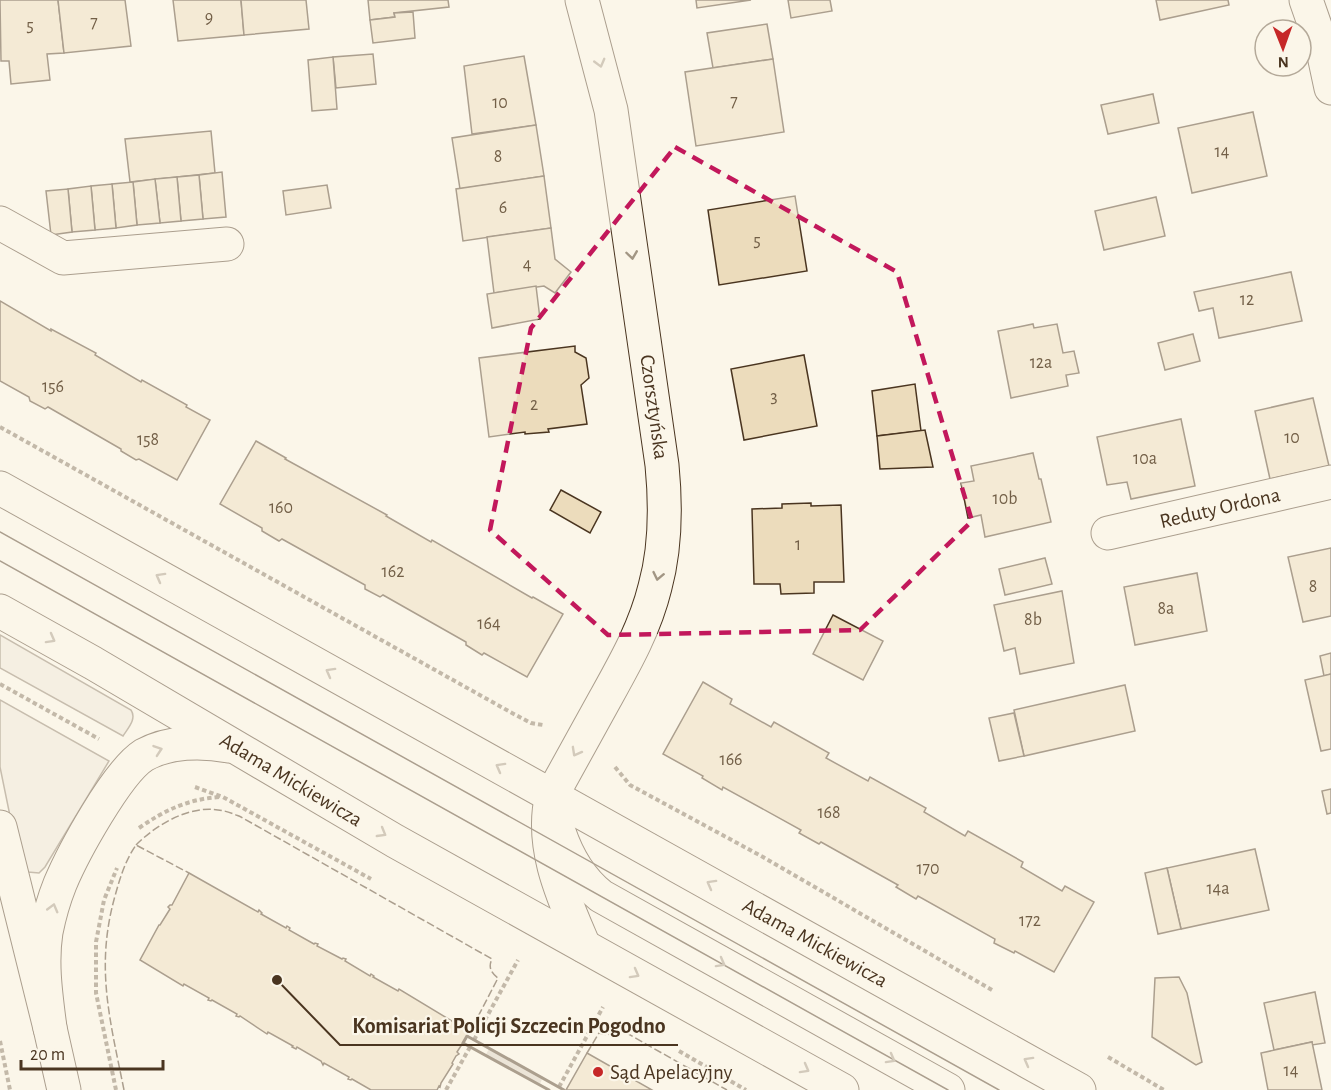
<svg xmlns="http://www.w3.org/2000/svg" width="1331" height="1090" viewBox="0 0 1331 1090" font-family="'Alegreya Sans',sans-serif">
<style>
.green{fill:#ede6d9;stroke:#887966;stroke-width:1.5}
.building{fill:#ecdcbc;stroke:#4a3520;stroke-width:1.5}
.lines{fill:none;stroke-linecap:round;stroke-linejoin:round}
.minor-tunnel{stroke:#d8cfc1;stroke-width:33;stroke-dasharray:33 16;stroke-linecap:butt}
.minor-casing{stroke:#4a3520;stroke-width:35}
.path{stroke:#7f6f5c;stroke-width:4;stroke-dasharray:4.5 3;stroke-linecap:butt}
.minor{stroke:#fbf6e9;stroke-width:33}
.tram{stroke:#4a3520;stroke-width:1.5}
.fence{stroke:#4a3520;stroke-width:1.5;stroke-dasharray:8 3;stroke-linecap:butt}
.wall{stroke:#4a3520;stroke-width:3}
.oneway{stroke:#a29684}
.marked{fill:none;stroke:#c2185b;stroke-width:4.5;stroke-dasharray:12 8;stroke-linejoin:round}
.poi-dot{fill:#c62828;stroke:#fbf6e9;stroke-width:2}
.labels{text-anchor:middle;dominant-baseline:central;stroke-width:4.5;stroke-linejoin:round;paint-order:stroke}
.number-label{font-size:18px;fill:#725f47}
.street-label{font-size:21px;fill:#4a3520;stroke:#fbf6e9}
.poi-label{font-size:21px;fill:#4a3520;stroke:#fbf6e9;text-anchor:start}
.leader{fill:none;stroke:#4a3520;stroke-width:2}
.callout-dot{fill:#4a3520;stroke:#fbf6e9;stroke-width:2}
.callout-label{font-size:22px;text-anchor:middle;font-weight:bold;fill:#4a3520;stroke:#fbf6e9;stroke-width:4.5;stroke-linejoin:round;paint-order:stroke}
</style>
<rect width="100%" height="100%" fill="#fbf6e9"/>
<g class="green">
<path d="M0,635L131,710C137,719 128,728 123,736L0,668Z"/>
<path d="M0,700L109,761L45,867L39,873L28,872L19,860L0,767Z"/>
</g>
<g class="building">
<path d="M0,0H58L64,53L47,54L50,80L11,84L9,61H1Z"/>
<path d="M58,0H125L131,46L64,53Z"/>
<path d="M173,0H241L244,35L178,41Z"/>
<path d="M241,0H306L309,29L244,35Z"/>
<path d="M368,0H448L449,7L394,13L395,17L370,20Z"/>
<path d="M696,0H751L697,8Z"/>
<path d="M788,0H830L832,11L791,18Z"/>
<path d="M1156,0H1228L1229,5L1160,20Z"/>
<path d="M413,12L415,38L373,43L370,20L395,17L394,13Z"/>
<path d="M767,24L773,59L713,68L707,33Z"/>
<path d="M373,54L376,84L336,88L333,57Z"/>
<path d="M524,56L536,125L472,134L464,66Z"/>
<path d="M333,57L337,109L312,111L308,60Z"/>
<path d="M773,59L784,132L696,146L685,72Z"/>
<path d="M1153,94L1159,123L1108,134L1101,105Z"/>
<path d="M1253,112L1267,176L1192,193L1178,128Z"/>
<path d="M536,125L544,176L460,189L452,138Z"/>
<path d="M211,131L215,173L130,182L125,139Z"/>
<path d="M222,172L226,217L203,219L199,175Z"/>
<path d="M199,175L203,219L181,221L177,177Z"/>
<path d="M544,176L551,228L463,241L456,189Z"/>
<path d="M177,177L181,221L160,223L155,179Z"/>
<path d="M155,179L160,223L137,225L133,182Z"/>
<path d="M133,182L137,225L116,228L112,184Z"/>
<path d="M112,184L116,228L95,230L91,186Z"/>
<path d="M327,185L331,208L286,215L283,191Z"/>
<path d="M91,186L95,230L72,232L68,189Z"/>
<path d="M68,189L72,232L51,235L46,191Z"/>
<path d="M795,196L807,271L719,285L708,210Z"/>
<path d="M1156,197L1165,236L1104,250L1095,211Z"/>
<path d="M551,228L555,259L571,272L555,293L544,286L494,293L487,237Z"/>
<path d="M1291,272L1302,321L1219,338L1213,308L1199,311L1194,292Z"/>
<path d="M536,286L540,319L492,328L487,294Z"/>
<path d="M0,301L51,331V329L96,353L95,355L141,382L142,380L187,405L186,407L210,420L177,480L139,459L136,460L121,451V449L48,407L45,409L30,401L29,397L0,381Z"/>
<path d="M1033,324L1034,328L1057,324L1063,353L1074,351L1079,373L1066,375L1068,386L1011,398L998,331Z"/>
<path d="M1193,334L1200,361L1165,370L1158,343Z"/>
<path d="M575,346V352L586,358L589,378L581,385L587,424L548,429L549,432L525,434V432L489,437L479,358Z"/>
<path d="M804,355L817,426L744,440L731,369Z"/>
<path d="M915,384L921,431L877,436L872,391Z"/>
<path d="M1313,398L1329,466L1270,479L1255,411Z"/>
<path d="M1181,419L1195,486L1131,499L1127,482L1107,485L1097,437Z"/>
<path d="M925,430L933,467L880,469L877,436Z"/>
<path d="M256,441L286,458L285,459L387,515L386,516L431,542L432,540L532,598L533,597L563,614L527,677L484,653L482,655L466,645V642L383,595L380,597L365,589V585L282,539L279,541L262,531V528L220,504Z"/>
<path d="M1033,453L1039,479H1041L1051,522L985,537L981,515L968,518L961,483L974,481L971,466Z"/>
<path d="M561,490L601,512L590,533L550,510Z"/>
<path d="M811,503V506L841,505L844,582H814V593L781,594L780,584H754L752,509L782,508V504Z"/>
<path d="M1331,548V616L1303,622L1288,557Z"/>
<path d="M1045,558L1052,584L1005,595L999,569Z"/>
<path d="M1197,573L1207,631L1135,645L1124,587Z"/>
<path d="M1062,591L1074,663L1020,674L1015,648L1004,651L994,605Z"/>
<path d="M833,615L883,641L863,680L813,654Z"/>
<path d="M1331,653V674L1324,676L1320,656Z"/>
<path d="M1331,674V749L1321,751L1305,680Z"/>
<path d="M703,682L732,699L730,704L771,727L774,722L829,753L826,758L868,781L870,777L926,808L924,812L965,836L968,831L1023,862L1021,867L1062,891L1065,886L1094,902L1054,972L1015,951L1014,953L994,943L995,939L918,896L916,899L896,887L898,885L821,842L819,844L799,833L801,830L723,787L722,790L702,778L703,776L663,754Z"/>
<path d="M1125,685L1135,731L1024,756L1014,710Z"/>
<path d="M1014,713L1024,756L999,761L989,718Z"/>
<path d="M1331,789V813L1327,814L1322,791Z"/>
<path d="M1255,849L1269,910L1181,929L1167,868Z"/>
<path d="M1167,868L1181,929L1158,934L1145,873Z"/>
<path d="M189,873L258,912L259,910L262,913L261,914L286,928L287,926L290,928L289,930L314,944L315,943L318,944L317,946L342,959L343,958L346,959L345,961L370,976L371,974L374,976L373,977L398,991L399,989L470,1032L457,1052L459,1054L456,1056L452,1063L453,1064L441,1083L440,1087L439,1086L437,1090H371L352,1079L351,1080L348,1079L349,1077L324,1063L323,1065L321,1061L297,1047L296,1049L292,1047L293,1046L268,1032L267,1034L240,1016L239,1017L236,1016L237,1014L212,1000L211,1001L208,1000L209,998L184,984L183,986L140,960L159,925H160L170,909L168,907L170,905H172Z"/>
<path d="M1179,977L1187,993L1202,1062L1196,1065L1152,1037L1155,978Z"/>
<path d="M1315,992L1325,1043L1312,1045V1042L1274,1050L1264,1003Z"/>
<path d="M1312,1042L1322,1090H1268L1261,1053Z"/>
<path d="M587,1053L652,1090H566Z"/>
</g>
<g class="lines">
<g class="minor-tunnel">
<path d="M500,1063L504,1056"/>
<path d="M525,1077L528,1070"/>
</g>
<defs>
<g id="minor">
<path d="M582,0L611,110L662,465C666,506 666,547 655,587C645,628 625,663 605,699C587,731 570,763 552,795C539,847 564,899 584,946"/>
<path d="M1306,0L1322,46L1331,88"/>
<path d="M0,223L63,258L227,244"/>
<path d="M0,488L1079,1090"/>
<path d="M1108,533L1331,482"/>
<path d="M0,611L93,663L395,841L842,1090"/>
<path d="M0,827L50,1028L64,1090"/>
<path d="M559,832C567,856 581,880 601,896L948,1090"/>
<path d="M50,1028C46,996 41,964 46,932C49,917 54,899 60,884C73,853 117,772 144,755C169,741 202,741 229,746"/>
</g>
</defs>
<use href="#minor" class="minor-casing"/>
<g class="path">
<path d="M0,427L512,713L531,723L543,725"/>
<path d="M0,684L99,739"/>
<path d="M615,767L630,785L763,857L992,990"/>
<path d="M195,787L223,797L371,879"/>
<path d="M139,828C165,810 188,799 220,797"/>
<path d="M474,1040L518,960"/>
<path d="M0,1041L10,1090"/>
<path d="M679,1051L746,1090"/>
<path d="M1108,1057L1164,1090"/>
<path d="M559,1087L603,1007"/>
<path d="M116,1090L96,993V942L104,900L117,868"/>
<path d="M446,1090L470,1047"/>
</g>
<use href="#minor" class="minor"/>
<g class="tram">
<path d="M0,532L999,1090"/>
<path d="M0,561L948,1090"/>
</g>
<g class="fence">
<path d="M136,845C157,824 192,803 224,811C230,812 236,815 241,817L492,959C488,967 491,973 498,978L470,1032"/>
<path d="M587,1053L599,1033L608,1035L616,1027L727,1090"/>
<path d="M124,1090C110,1020 95,967 115,896C120,878 125,861 136,845L189,873"/>
</g>
<path class="wall" d="M549,1090L463,1043L467,1036L564,1090"/>
</g>
<defs><path id="oneway-chevron" d="M-2-3.5L2.5 0L-2 3.5" fill="none" stroke-width="1.6" stroke-linecap="round" stroke-linejoin="round" transform="scale(1.5)"/></defs>
<g class="oneway">
<use href="#oneway-chevron" transform="translate(600 63) rotate(75)"/>
<use href="#oneway-chevron" transform="translate(632 255) rotate(82)"/>
<use href="#oneway-chevron" transform="translate(658 576) rotate(102)"/>
<use href="#oneway-chevron" transform="translate(160 577) rotate(-151)"/>
<use href="#oneway-chevron" transform="translate(51 639) rotate(29)"/>
<use href="#oneway-chevron" transform="translate(330 672) rotate(-151)"/>
<use href="#oneway-chevron" transform="translate(158 750) rotate(-19)"/>
<use href="#oneway-chevron" transform="translate(576 752) rotate(119)"/>
<use href="#oneway-chevron" transform="translate(500 767) rotate(-151)"/>
<use href="#oneway-chevron" transform="translate(382 833) rotate(30)"/>
<use href="#oneway-chevron" transform="translate(711 884) rotate(-151)"/>
<use href="#oneway-chevron" transform="translate(53 908) rotate(-75)"/>
<use href="#oneway-chevron" transform="translate(721 963) rotate(29)"/>
<use href="#oneway-chevron" transform="translate(635 974) rotate(29)"/>
<use href="#oneway-chevron" transform="translate(891 1059) rotate(29)"/>
<use href="#oneway-chevron" transform="translate(1028 1061) rotate(-151)"/>
<use href="#oneway-chevron" transform="translate(805 1069) rotate(29)"/>
</g>
<path d="M0 0H1331V1090H0ZM675,147L897,272L972,521L860,630L608,635L490,530L531,328Z" fill="#fbf6e9" fill-opacity=".55" fill-rule="evenodd"/>
<path class="marked" d="M675,147L897,272L972,521L860,630L608,635L490,530L531,328Z"/>
<circle class="poi-dot" cx="598" cy="1072" r="6"/>
<g class="labels">
<g class="number-label">
<text x="209" y="18">9</text>
<text x="94" y="23">7</text>
<text x="30" y="26">5</text>
<text x="734" y="102">7</text>
<text x="500" y="103">10</text>
<text x="1222" y="152">14</text>
<text x="498" y="157">8</text>
<text x="503" y="208">6</text>
<text x="757" y="241">5</text>
<text x="527" y="265">4</text>
<text x="1247" y="300">12</text>
<text x="1041" y="363">12a</text>
<text x="53" y="387">156</text>
<text x="774" y="397">3</text>
<text x="534" y="405">2</text>
<text x="1292" y="438">10</text>
<text x="148" y="440">158</text>
<text x="1145" y="459">10a</text>
<text x="1005" y="499">10b</text>
<text x="281" y="508">160</text>
<text x="798" y="545">1</text>
<text x="393" y="572">162</text>
<text x="1313" y="587">8</text>
<text x="1166" y="609">8a</text>
<text x="1033" y="620">8b</text>
<text x="489" y="624">164</text>
<text x="731" y="760">166</text>
<text x="829" y="813">168</text>
<text x="928" y="869">170</text>
<text x="1218" y="889">14a</text>
<text x="1030" y="921">172</text>
<text x="1291" y="1071">14</text>
</g>
<g class="street-label">
<text transform="translate(654 407) rotate(82)">Czorsztyńska</text>
<text transform="translate(1220 508) rotate(-13)">Reduty Ordona</text>
<text transform="translate(291 780) rotate(31)">Adama Mickiewicza</text>
<text transform="translate(815 943) rotate(29)">Adama Mickiewicza</text>
</g>
<g class="poi-label">
<text x="610" y="1072">Sąd Apelacyjny</text>
</g>
</g>
<path class="leader" d="M277 980L340 1045H678"/>
<circle class="callout-dot" cx="277" cy="980" r="6"/>
<g class="callout-label">
<text x="509" y="1033">Komisariat Policji Szczecin Pogodno</text>
</g>
<g transform="translate(1283 48) rotate(179)"><circle r="28" fill="#fbf6e9" stroke="#b4a999" stroke-width="1.5"/>
<path d="M0-4.5L10 22L0 15L-10 22Z" fill="#c62828"/>
<text y="-9" font-size="16" font-weight="bold" text-anchor="middle" fill="#4a3520">N</text>
</g>
<path d="M21 1060v9h142v-9" fill="none" stroke="#4a3520" stroke-width="3"/>
<text x="30" y="1060" font-size="18" fill="#4a3520" stroke="#fbf6e9" stroke-width="4.5" paint-order="stroke">20 m</text>
</svg>
